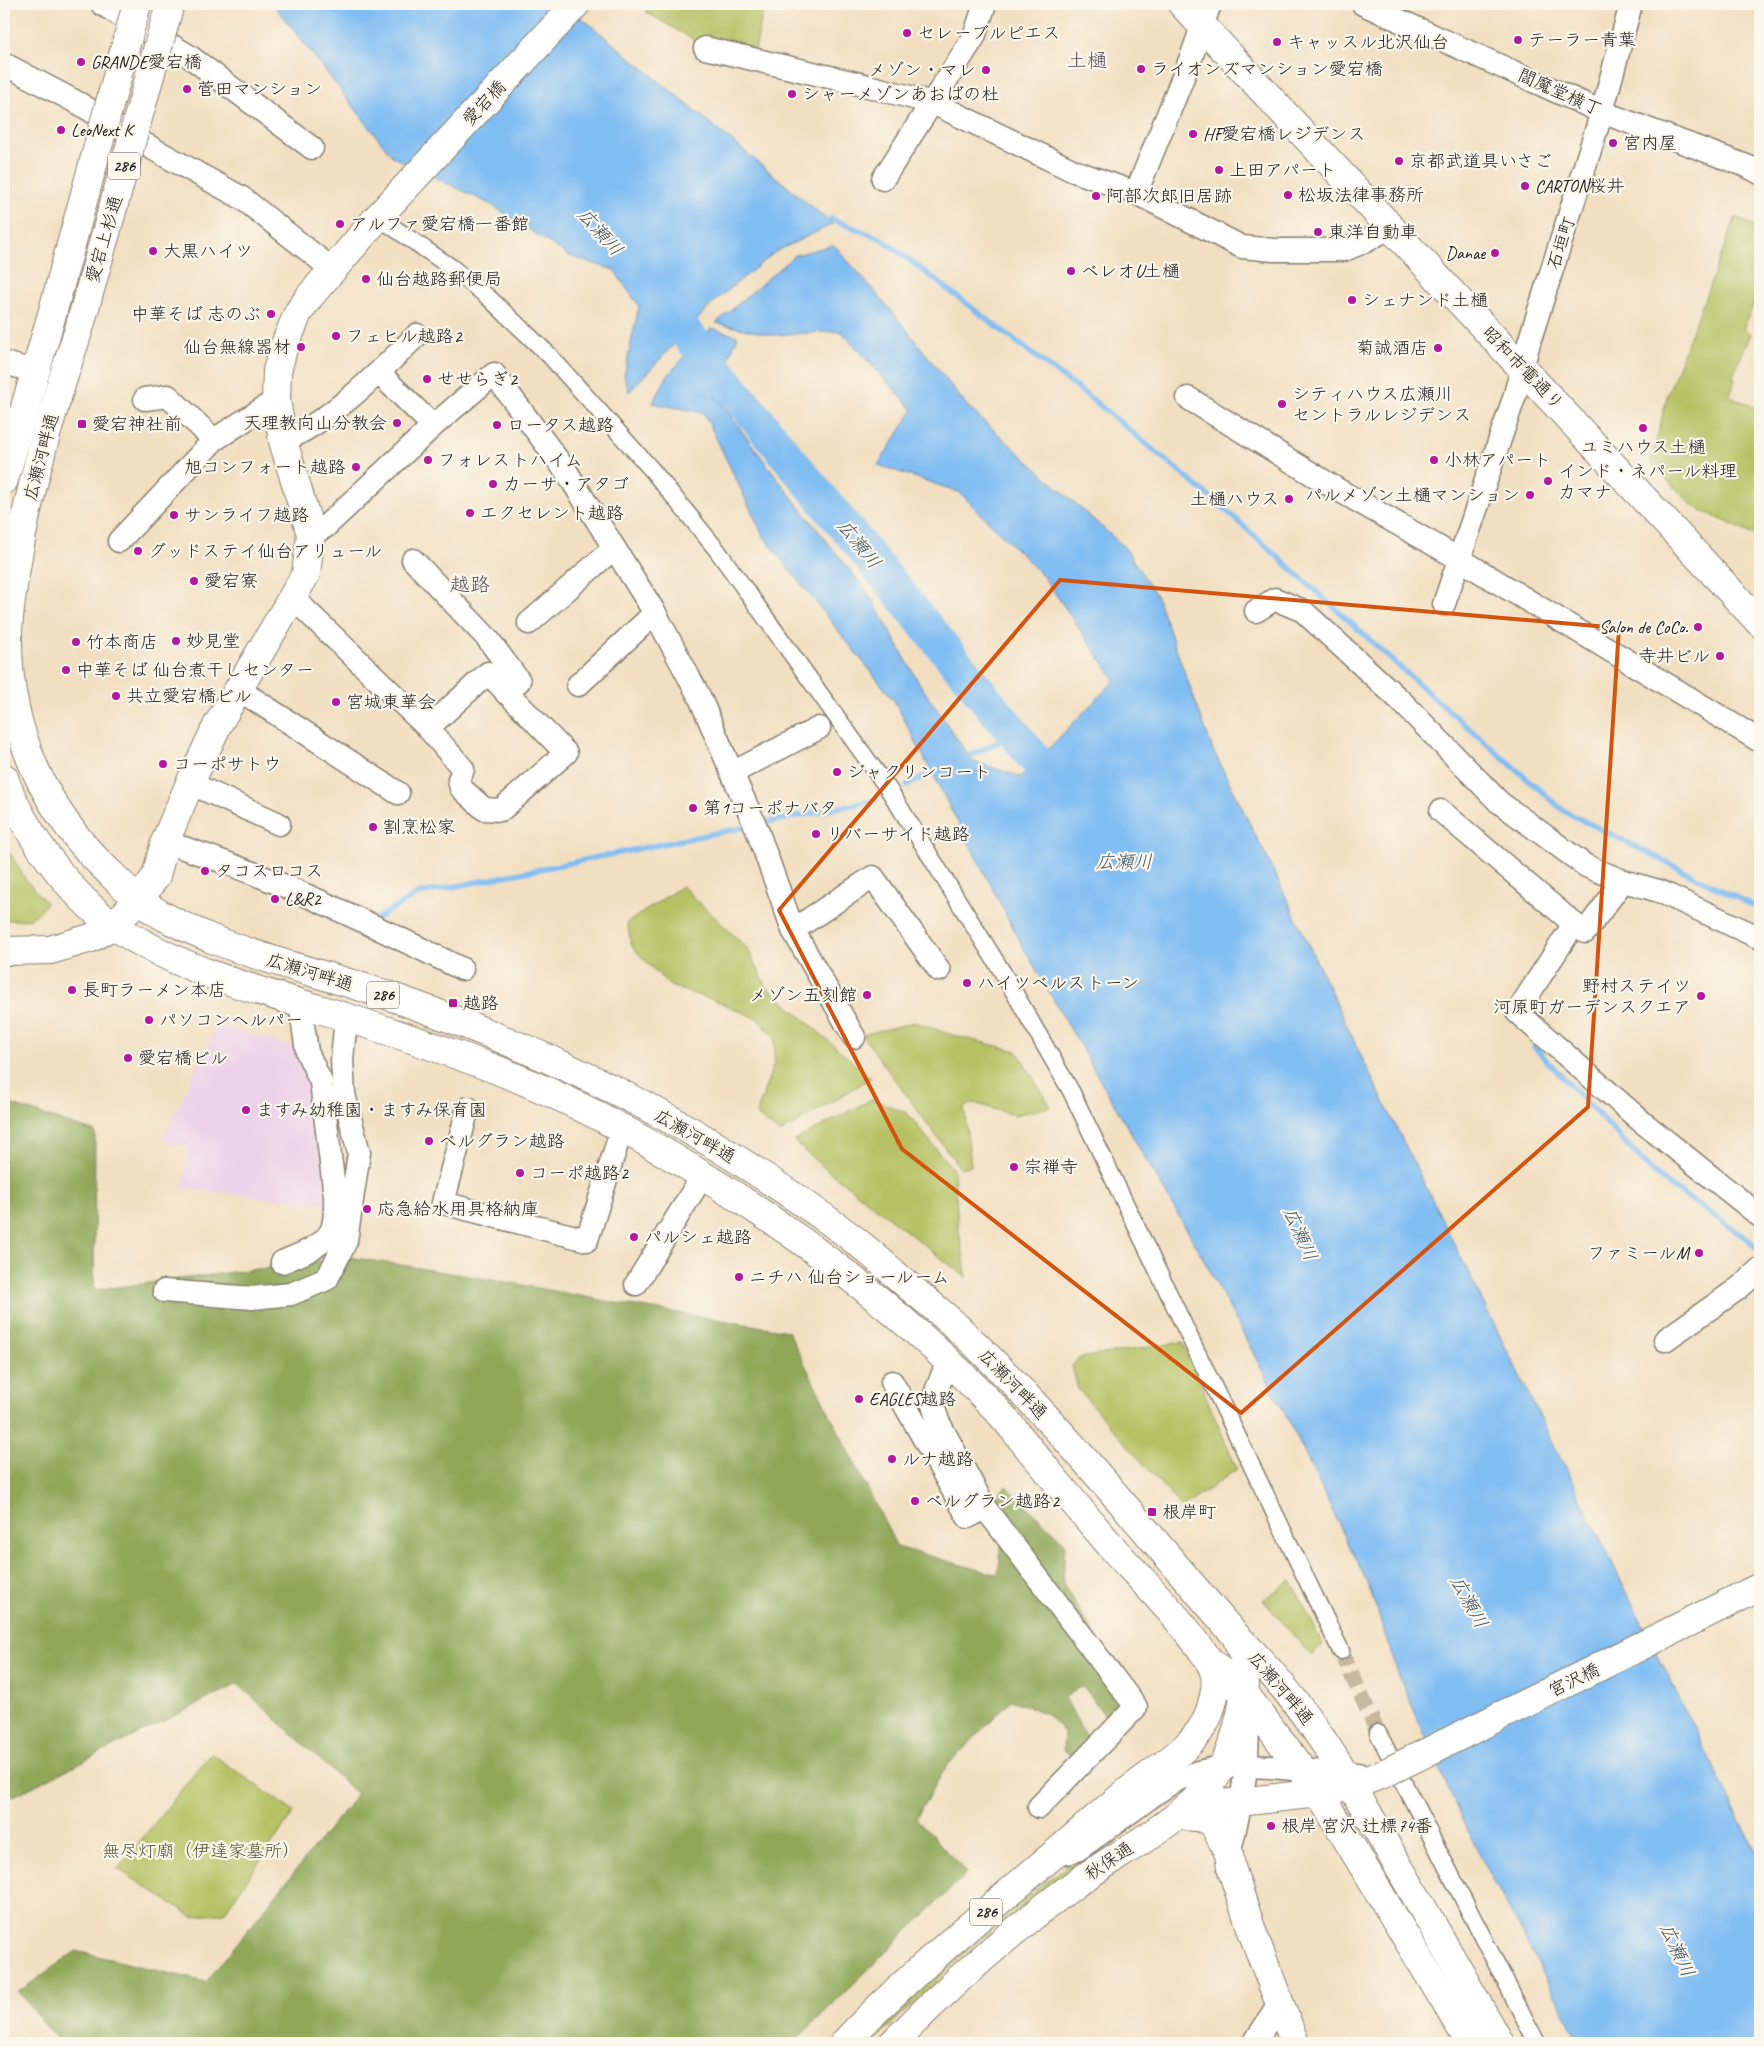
<svg xmlns="http://www.w3.org/2000/svg" width="1764" height="2047" viewBox="0 0 1764 2047" font-family="Caveat,'Klee One',sans-serif">
<style>
.built{fill:#edd1e9}
.green{fill:#b5c162;stroke:#686e3f}
.forest{fill:#90a758;stroke:#56623a}
.water{fill:#80bdf3;stroke:#4e6c88}
.lines{fill:none;stroke-linecap:round;stroke-linejoin:round}
.stream{stroke:#80bdf3;stroke-width:5.5}
.river{stroke:#80bdf3;stroke-width:34}
.pedestrian-tunnel{stroke:#c7b8a0;stroke-width:16;stroke-dasharray:16 8;stroke-linecap:butt}
.pedestrian-casing{stroke:#877e6e;stroke-width:19}
.minor-casing{stroke:#877e6e;stroke-width:25}
.tertiary-casing{stroke:#877e6e;stroke-width:30}
.secondary-casing{stroke:#877e6e;stroke-width:30}
.trunk-casing{stroke:#877e6e;stroke-width:30}
.pedestrian{stroke:#fff;stroke-width:16}
.minor{stroke:#fff;stroke-width:22}
.tertiary{stroke:#fff;stroke-width:28}
.secondary{stroke:#fff;stroke-width:28}
.trunk{stroke:#fff;stroke-width:28}
.tertiary-bridge-casing{stroke:#877e6e;stroke-width:30;stroke-linecap:butt}
.trunk-bridge-casing{stroke:#877e6e;stroke-width:30;stroke-linecap:butt}
.tertiary-bridge{stroke:#fff;stroke-width:28}
.trunk-bridge{stroke:#fff;stroke-width:28}
.marked{fill:none;stroke:#d4530e;stroke-width:4;stroke-linejoin:round}
.poi-dot{fill:#b5179e;stroke:#fbf7ec;stroke-width:2}
.labels{text-anchor:middle;dominant-baseline:central;stroke-width:4.5;stroke-linejoin:round;paint-order:stroke}
.shield{fill:#fbf7ec;stroke:#5f5e5a;stroke-width:1}
.shield-label{font-size:16px;font-weight:bold;fill:#1c1c1c}
.poi-label{font-size:18px;fill:#1c1c1c;stroke:#fbf7ec;text-anchor:start}
.street-label{font-size:18px;fill:#1c1c1c;stroke:#fbf7ec}
.park-label{font-size:18px;fill:#525634;stroke:#fbf7ec}
.water-label{font-size:19px;font-style:italic;fill:#3f5467;stroke:#fbf7ec}
.quarter-label{font-size:20px;fill:#5a4c59;stroke:#fbf7ec}
</style>
<rect width="100%" height="100%" fill="#fbf7ec"/>
<filter id="ink" filterUnits="userSpaceOnUse"><feTurbulence type="fractalNoise" baseFrequency=".02" numOctaves="2"/><feDisplacementMap in="SourceGraphic" scale="10" xChannelSelector="R" yChannelSelector="G"/><feConvolveMatrix kernelMatrix="1 2 1 2 8 2 1 2 1" color-interpolation-filters="sRGB"/></filter>
<filter id="wash" filterUnits="userSpaceOnUse"><feTurbulence type="fractalNoise" baseFrequency=".0096" numOctaves="4" result="noise"/><feDisplacementMap in="SourceGraphic" scale="20" xChannelSelector="R" yChannelSelector="G"/><feGaussianBlur stdDeviation="1.12" result="paint"/><feColorMatrix in="noise" values="0 0 0 0 0 0 0 0 0 0 0 0 0 0 0 0 0 1.4 0 .05"/><feComposite in="paint" operator="in"/></filter>
<g filter="url(#wash)">
<rect width="100%" height="100%" fill="#f2dfc1"/>
<path class="built" d="M217,1025L301,1049L313,1081L327,1204L182,1188L189,1148L162,1140Z"/>
<g class="green">
<path d="M650,4H764L755,51L711,41L694,40L646,12Z"/>
<path d="M1736,217L1760,230V290L1743,329L1751,334L1732,377L1735,378L1730,396L1760,410V538L1693,506L1651,463L1667,396Z"/>
<path d="M4,843L26,880L46,903C34,922 24,920 4,920Z"/>
<path d="M682,886L747,948L767,987L871,1078L780,1133L756,1115L774,1063L775,1037L756,1018L719,1002L670,986L632,947L627,923Z"/>
<path d="M915,1022L952,1035L1017,1051L1051,1107L1014,1115L974,1103L964,1107L971,1166L960,1168L862,1035Z"/>
<path d="M872,1099L907,1113L954,1171L958,1225L967,1278L818,1163L794,1141Z"/>
<path d="M1183,1342L1237,1469L1182,1508L1078,1389L1072,1366L1079,1358Z"/>
<path d="M1291,1580L1323,1645L1312,1656L1263,1600Z"/>
<path d="M211,1753L294,1812L224,1913L193,1917L118,1869Z"/>
<path d="M1142,1810L1101,1845L970,1949L872,2043H866L965,1947L1048,1880Z"/>
</g>
<path class="forest" d="M4,1102L95,1132L94,1290L350,1257L512,1283L611,1302L788,1331L897,1547L998,1575L1002,1538L988,1505L1006,1486L1065,1543L1063,1584L1120,1675L1115,1730L1083,1686L1065,1697L1089,1743L1072,1757L1063,1750L1064,1732L1047,1714L1011,1700L946,1767L916,1818L967,1873L793,2043H57L58,2040L18,1992L76,1951L206,1982L357,1794L238,1684L4,1801Z"/>
<g class="water">
<path d="M273,4H553L582,18L833,224L775,252L716,300L629,392L624,376L639,306L614,270L569,256L492,205L393,157Z"/>
<path d="M834,245L894,314L968,407L1125,548L1157,597L1213,750L1279,882L1363,1060L1760,1861V2043H1580L1466,1829L1399,1676L1368,1584L1290,1423L1203,1258L1022,945L895,702L764,537L704,413L653,403L668,375L711,328L738,336L714,394L790,495L869,594L919,683L972,761L1021,777L1115,680L1043,576L959,492L878,465L913,410L841,331L772,335L716,323L795,255Z"/>
</g>
<g class="lines">
<g class="stream">
<path d="M821,223L831,219L882,239L1098,404L1227,511L1432,696L1564,811L1760,909"/>
<path d="M963,759L1015,734"/>
<path d="M907,785L939,770"/>
<path d="M759,824L876,800"/>
<path d="M376,919L418,894L750,826"/>
<path d="M1534,1047L1658,1177L1750,1241L1760,1252"/>
</g>
<path class="river" d="M656,296L1066,797"/>
</g>
</g>
<g filter="url(#ink)">
<g class="lines">
<path class="pedestrian-tunnel" d="M1341,1651L1378,1733"/>
<defs>
<g id="pedestrian">
<path d="M378,217L451,267L489,298L549,355L652,470L717,550L889,790L1003,973L1072,1093L1341,1651"/>
<path d="M1378,1733L1537,2043"/>
</g>
<g id="minor">
<path d="M102,4L189,56L312,148"/>
<path d="M1363,4L1602,112L1749,167L1760,173"/>
<path d="M705,48L864,85L933,103L1074,171L1136,193L1242,247L1274,250H1344L1366,241L1390,227"/>
<path d="M4,67L8,66L80,104L146,145L242,198L333,270"/>
<path d="M883,179L974,37L985,4"/>
<path d="M1136,193L1192,55L1210,4"/>
<path d="M4,363L34,371"/>
<path d="M379,373L433,426"/>
<path d="M1188,398L1335,488L1461,560L1760,741"/>
<path d="M145,399L168,396L214,440"/>
<path d="M283,441C334,419 378,373 417,335"/>
<path d="M311,534L325,527L433,426L494,374L566,471L655,613L700,698L732,773L756,827L793,930L854,1037"/>
<path d="M119,541L214,440L276,400"/>
<path d="M413,560L488,639L519,681L506,693"/>
<path d="M292,597L428,728L463,769L459,780L461,788L484,809L501,810L566,753L488,673L428,728"/>
<path d="M1444,604L1514,398L1530,339L1602,112L1631,4"/>
<path d="M1256,611L1275,599L1303,611L1401,701L1499,802L1586,866L1623,881L1659,891L1760,938"/>
<path d="M529,623L614,548"/>
<path d="M578,685L655,613"/>
<path d="M238,689L398,793"/>
<path d="M732,773L819,728"/>
<path d="M190,783L279,824"/>
<path d="M1441,811L1574,924"/>
<path d="M165,842C268,874 365,921 462,969"/>
<path d="M1623,881L1585,932L1574,924L1517,1012L1641,1121L1760,1216"/>
<path d="M793,930L873,877L939,970"/>
<path d="M468,1108L443,1203L587,1240L622,1128"/>
<path d="M282,1262C297,1256 323,1247 331,1231C336,1222 335,1207 335,1196L321,1082L307,1052L300,1003"/>
<path d="M636,1284L703,1175"/>
<path d="M164,1291L252,1298L291,1294L327,1279L346,1241L359,1153L344,1094L342,1060L346,1017"/>
<path d="M1665,1340L1739,1288L1760,1269"/>
<path d="M892,1382L968,1517L985,1508L938,1421L932,1402L948,1360"/>
<path d="M985,1508L1136,1707L1039,1807"/>
<path d="M1067,1853L1077,1850C1097,1836 1116,1822 1136,1808C1151,1797 1166,1784 1184,1777C1238,1754 1301,1774 1358,1774"/>
<path d="M1229,1854C1241,1806 1252,1756 1246,1707"/>
<path d="M1254,2043L1280,2003"/>
</g>
<g id="tertiary">
<path d="M1182,4L1760,623"/>
<path d="M4,951L50,950L91,938L113,925L139,900L156,876L165,842L190,783L218,724L306,574L311,534L283,441L276,400L277,371L283,349L298,313L310,296L378,217L576,4"/>
<path d="M1229,1854L1231,1867L1253,1934L1295,2043"/>
</g>
<g id="secondary">
<path d="M1236,1636C1304,1700 1350,1781 1396,1862C1431,1922 1466,1983 1500,2043"/>
<path d="M1211,1662L1245,1694L1319,1793L1470,2043"/>
</g>
<g id="trunk">
<path d="M79,329C53,407 29,487 16,568C12,591 8,614 8,637C7,729 44,812 111,874C120,883 130,893 140,901C161,917 186,928 210,938C271,963 336,977 398,999C510,1039 620,1087 721,1149C765,1177 810,1206 852,1238C873,1254 892,1272 912,1289C928,1302 943,1314 958,1328C1059,1422 1145,1532 1236,1636C1238,1643 1242,1651 1244,1658C1249,1689 1238,1740 1222,1767C1193,1817 1121,1851 1075,1884C1010,1932 949,1985 893,2043"/>
<path d="M4,480L52,314"/>
<path d="M4,778C22,829 71,897 116,927C177,968 249,988 319,1009C369,1024 419,1041 468,1059C550,1088 628,1129 702,1175C808,1240 910,1318 996,1409C1013,1427 1027,1447 1043,1465C1067,1495 1092,1524 1117,1553C1138,1576 1210,1649 1215,1675C1217,1688 1213,1703 1208,1716C1195,1749 1153,1770 1126,1793C1098,1815 1073,1839 1046,1861C977,1920 906,1977 844,2043"/>
<path d="M1180,1815L1213,1805L1319,1793L1352,1785L1381,1775"/>
<path d="M1180,1816L1197,1817L1212,1821L1229,1854"/>
</g>
</defs>
<use href="#pedestrian" class="pedestrian-casing"/>
<use href="#minor" class="minor-casing"/>
<use href="#tertiary" class="tertiary-casing"/>
<use href="#secondary" class="secondary-casing"/>
<use href="#trunk" class="trunk-casing"/>
<use href="#pedestrian" class="pedestrian"/>
<use href="#minor" class="minor"/>
<use href="#tertiary" class="tertiary"/>
<use href="#secondary" class="secondary"/>
<use href="#trunk" class="trunk"/>
<defs>
<path id="tertiary-bridge" d="M1387,1772L1760,1587"/>
<g id="trunk-bridge">
<path d="M52,314L137,4"/>
<path d="M79,329L170,4"/>
</g>
</defs>
<use href="#tertiary-bridge" class="tertiary-bridge-casing"/>
<use href="#trunk-bridge" class="trunk-bridge-casing"/>
<use href="#tertiary-bridge" class="tertiary-bridge"/>
<use href="#trunk-bridge" class="trunk-bridge"/>
</g>
</g>
<path class="marked" d="M1060,580L1619,628L1588,1107L1241,1413L902,1149L779,910Z"/>
<g class="poi-dot">
<circle cx="907" cy="33" r="5"/>
<circle cx="1518" cy="40" r="5"/>
<circle cx="1277" cy="42" r="5"/>
<circle cx="81" cy="62" r="5"/>
<circle cx="1141" cy="69" r="5"/>
<circle cx="986" cy="70" r="5"/>
<circle cx="187" cy="89" r="5"/>
<circle cx="792" cy="94" r="5"/>
<circle cx="61" cy="130" r="5"/>
<circle cx="1193" cy="134" r="5"/>
<circle cx="1613" cy="143" r="5"/>
<circle cx="1399" cy="161" r="5"/>
<circle cx="1219" cy="170" r="5"/>
<circle cx="1525" cy="186" r="5"/>
<circle cx="1288" cy="195" r="5"/>
<circle cx="1096" cy="196" r="5"/>
<circle cx="340" cy="224" r="5"/>
<circle cx="1318" cy="232" r="5"/>
<circle cx="153" cy="251" r="5"/>
<circle cx="1495" cy="253" r="5"/>
<circle cx="1071" cy="271" r="5"/>
<circle cx="366" cy="279" r="5"/>
<circle cx="1352" cy="300" r="5"/>
<circle cx="271" cy="314" r="5"/>
<circle cx="336" cy="336" r="5"/>
<circle cx="301" cy="347" r="5"/>
<circle cx="1438" cy="348" r="5"/>
<circle cx="427" cy="379" r="5"/>
<circle cx="1282" cy="404" r="5"/>
<circle cx="397" cy="423" r="5"/>
<rect x="77" y="419" width="10" height="10" rx="2.5"/>
<circle cx="497" cy="425" r="5"/>
<circle cx="1643" cy="428" r="5"/>
<circle cx="428" cy="460" r="5"/>
<circle cx="1434" cy="460" r="5"/>
<circle cx="356" cy="467" r="5"/>
<circle cx="1548" cy="481" r="5"/>
<circle cx="493" cy="484" r="5"/>
<circle cx="1530" cy="495" r="5"/>
<circle cx="1289" cy="499" r="5"/>
<circle cx="470" cy="513" r="5"/>
<circle cx="174" cy="515" r="5"/>
<circle cx="138" cy="551" r="5"/>
<circle cx="194" cy="581" r="5"/>
<circle cx="1698" cy="627" r="5"/>
<circle cx="176" cy="641" r="5"/>
<circle cx="76" cy="642" r="5"/>
<circle cx="1720" cy="656" r="5"/>
<circle cx="66" cy="670" r="5"/>
<circle cx="116" cy="696" r="5"/>
<circle cx="336" cy="702" r="5"/>
<circle cx="163" cy="764" r="5"/>
<circle cx="837" cy="772" r="5"/>
<circle cx="693" cy="808" r="5"/>
<circle cx="373" cy="827" r="5"/>
<circle cx="816" cy="834" r="5"/>
<circle cx="205" cy="871" r="5"/>
<circle cx="275" cy="899" r="5"/>
<circle cx="967" cy="983" r="5"/>
<circle cx="72" cy="990" r="5"/>
<circle cx="867" cy="995" r="5"/>
<circle cx="1701" cy="996" r="5"/>
<rect x="448" y="998" width="10" height="10" rx="2.5"/>
<circle cx="149" cy="1020" r="5"/>
<circle cx="128" cy="1058" r="5"/>
<circle cx="246" cy="1110" r="5"/>
<circle cx="429" cy="1141" r="5"/>
<circle cx="1014" cy="1167" r="5"/>
<circle cx="520" cy="1173" r="5"/>
<circle cx="367" cy="1209" r="5"/>
<circle cx="634" cy="1237" r="5"/>
<circle cx="1699" cy="1253" r="5"/>
<circle cx="739" cy="1277" r="5"/>
<circle cx="859" cy="1399" r="5"/>
<circle cx="892" cy="1459" r="5"/>
<circle cx="915" cy="1501" r="5"/>
<rect x="1147" y="1507" width="10" height="10" rx="2.5"/>
<circle cx="1271" cy="1826" r="5"/>
</g>
<g class="labels">
<g class="shield">
<rect x="108" y="152.5" width="32" height="27" rx="4"/>
<rect x="367" y="981.5" width="32" height="27" rx="4"/>
<rect x="970" y="1898.5" width="32" height="27" rx="4"/>
</g>
<g class="shield-label">
<text x="124" y="166">286</text>
<text x="383" y="995">286</text>
<text x="986" y="1912">286</text>
</g>
<g class="poi-label">
<text x="917" y="33">セレーブルピエス</text>
<text x="1528" y="40">テーラー青葉</text>
<text x="1287" y="42">キャッスル北沢仙台</text>
<text x="91" y="62">GRANDE愛宕橋</text>
<text x="1151" y="69">ライオンズマンション愛宕橋</text>
<text x="976" y="70" text-anchor="end">メゾン・マレ</text>
<text x="197" y="89">菅田マンション</text>
<text x="802" y="94">シャーメゾンあおばの杜</text>
<text x="71" y="130">LeoNext K</text>
<text x="1203" y="134">HF愛宕橋レジデンス</text>
<text x="1623" y="143">宮内屋</text>
<text x="1409" y="161">京都武道具いさご</text>
<text x="1229" y="170">上田アパート</text>
<text x="1535" y="186">CARTON桜井</text>
<text x="1298" y="195">松坂法律事務所</text>
<text x="1106" y="196">阿部次郎旧居跡</text>
<text x="350" y="224">アルファ愛宕橋一番館</text>
<text x="1328" y="232">東洋自動車</text>
<text x="163" y="251">大黒ハイツ</text>
<text x="1485" y="253" text-anchor="end">Danae</text>
<text x="1081" y="271">ベレオU土樋</text>
<text x="376" y="279">仙台越路郵便局</text>
<text x="1362" y="300">シェナンド土樋</text>
<text x="261" y="314" text-anchor="end">中華そば 志のぶ</text>
<text x="346" y="336">フェヒル越路2</text>
<text x="291" y="347" text-anchor="end">仙台無線器材</text>
<text x="1428" y="348" text-anchor="end">菊誠酒店</text>
<text x="437" y="379">せせらぎ2</text>
<text x="1292" y="394">シティハウス広瀬川<tspan x="1292" dy="21">セントラルレジデンス</tspan></text>
<text x="387" y="423" text-anchor="end">天理教向山分教会</text>
<text x="92" y="424">愛宕神社前</text>
<text x="507" y="425">ロータス越路</text>
<text x="1643" y="447" text-anchor="middle">ユミハウス土樋</text>
<text x="438" y="460">フォレストハイム</text>
<text x="1444" y="460">小林アパート</text>
<text x="346" y="467" text-anchor="end">旭コンフォート越路</text>
<text x="1558" y="471">インド・ネパール料理<tspan x="1558" dy="21">カマナ</tspan></text>
<text x="503" y="484">カーサ・アタゴ</text>
<text x="1520" y="495" text-anchor="end">パルメゾン土樋マンション</text>
<text x="1279" y="499" text-anchor="end">土樋ハウス</text>
<text x="480" y="513">エクセレント越路</text>
<text x="184" y="515">サンライフ越路</text>
<text x="148" y="551">グッドステイ仙台アリュール</text>
<text x="204" y="581">愛宕寮</text>
<text x="1688" y="627" text-anchor="end">Salon de CoCo.</text>
<text x="186" y="641">妙見堂</text>
<text x="86" y="642">竹本商店</text>
<text x="1710" y="656" text-anchor="end">寺井ビル</text>
<text x="76" y="670">中華そば 仙台煮干しセンター</text>
<text x="126" y="696">共立愛宕橋ビル</text>
<text x="346" y="702">宮城東華会</text>
<text x="173" y="764">コーポサトウ</text>
<text x="847" y="772">ジャクリンコート</text>
<text x="703" y="808">第1コーポナバタ</text>
<text x="383" y="827">割烹松家</text>
<text x="826" y="834">リバーサイド越路</text>
<text x="215" y="871">タコスロコス</text>
<text x="285" y="899">L&amp;R2</text>
<text x="977" y="983">ハイツベルストーン</text>
<text x="1691" y="986" text-anchor="end">野村ステイツ<tspan x="1691" dy="21">河原町ガーデンスクエア</tspan></text>
<text x="82" y="990">長町ラーメン本店</text>
<text x="857" y="995" text-anchor="end">メゾン五刻館</text>
<text x="463" y="1003">越路</text>
<text x="159" y="1020">パソコンヘルパー</text>
<text x="138" y="1058">愛宕橋ビル</text>
<text x="256" y="1110">ますみ幼稚園・ますみ保育園</text>
<text x="439" y="1141">ベルグラン越路</text>
<text x="1024" y="1167">宗禅寺</text>
<text x="530" y="1173">コーポ越路2</text>
<text x="377" y="1209">応急給水用具格納庫</text>
<text x="644" y="1237">パルシェ越路</text>
<text x="1689" y="1253" text-anchor="end">ファミールM</text>
<text x="749" y="1277">ニチハ 仙台ショールーム</text>
<text x="869" y="1399">EAGLES越路</text>
<text x="902" y="1459">ルナ越路</text>
<text x="925" y="1501">ベルグラン越路2</text>
<text x="1162" y="1512">根岸町</text>
<text x="1281" y="1826">根岸 宮沢 辻標74番</text>
</g>
<g class="street-label">
<text transform="translate(1560 92) rotate(24)">閻魔堂横丁</text>
<text transform="translate(484 103) rotate(-47)">愛宕橋</text>
<text transform="translate(104 239) rotate(-74)">愛宕上杉通</text>
<text transform="translate(1561 243) rotate(-72)">石垣町</text>
<text transform="translate(1523 368) rotate(46)">昭和市電通り</text>
<text transform="translate(41 457) rotate(-75)">広瀬河畔通</text>
<text transform="translate(310 972) rotate(17)">広瀬河畔通</text>
<text transform="translate(695 1136) rotate(30)">広瀬河畔通</text>
<text transform="translate(1013 1384) rotate(46)">広瀬河畔通</text>
<text transform="translate(1574 1680) rotate(-26)">宮沢橋</text>
<text transform="translate(1281 1688) rotate(50)">広瀬河畔通</text>
<text transform="translate(1109 1861) rotate(-34)">秋保通</text>
</g>
<g class="park-label">
<text x="201" y="1851">無尽灯廟（伊達家墓所）</text>
</g>
<g class="water-label">
<text transform="translate(600 232) rotate(48)">広瀬川</text>
<text transform="translate(859 544) rotate(51)">広瀬川</text>
<text x="1124" y="862">広瀬川</text>
<text transform="translate(1300 1234) rotate(66)">広瀬川</text>
<text transform="translate(1469 1602) rotate(61)">広瀬川</text>
<text transform="translate(1677 1950) rotate(65)">広瀬川</text>
</g>
<g class="quarter-label">
<text x="1087" y="60">土樋</text>
<text x="470" y="584">越路</text>
</g>
</g>
<rect width="1764" height="2047" fill="none" stroke="#fbf7ec" stroke-width="20"/>
</svg>
